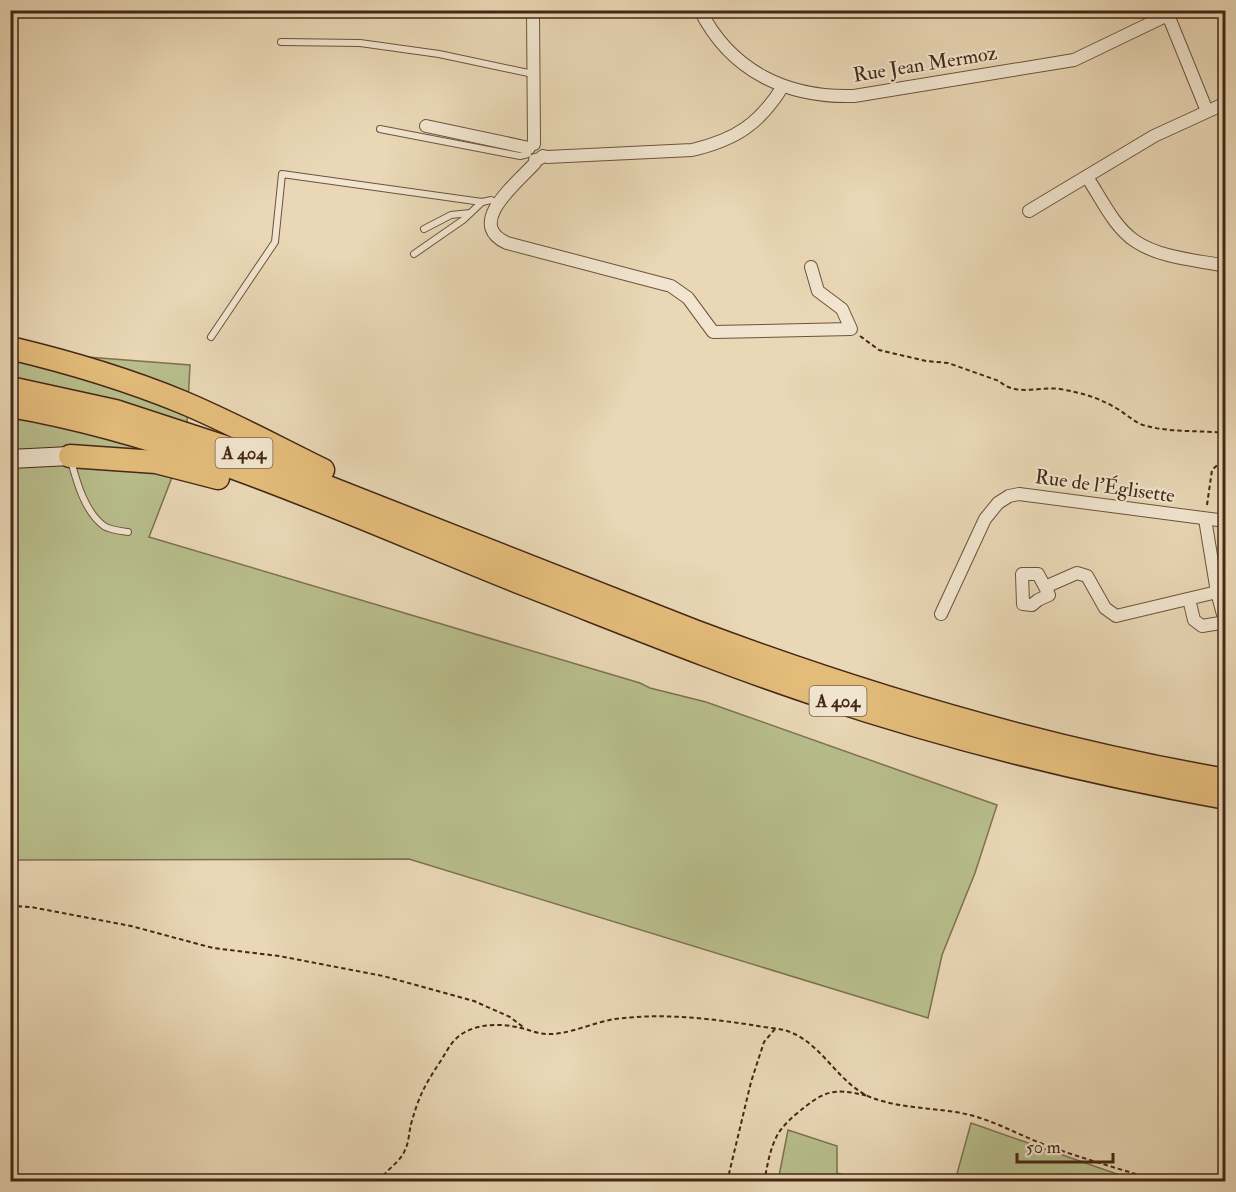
<svg xmlns="http://www.w3.org/2000/svg" width="1236" height="1192" viewBox="0 0 1236 1192" font-family="'IM FELL Double Pica',serif">
<style>
.green{fill:#b8be8c;stroke:#7e7250;stroke-width:1.5}
.lines{fill:none;stroke-linecap:round;stroke-linejoin:round}
.lane-casing{stroke:#6d533d;stroke-width:8}
.street-casing{stroke:#6d533d;stroke-width:14}
.secondary-casing{stroke:#442715;stroke-width:20}
.highway-casing{stroke:#442715;stroke-width:25}
.path{stroke:#442715;stroke-width:2;stroke-dasharray:4.5 3;stroke-linecap:butt}
.lane{stroke:#f1e5cf;stroke-width:6}
.street{stroke:#f1e5cf;stroke-width:12}
.secondary{stroke:#f1e5cf;stroke-width:18}
.highway{stroke:#e4bc7a;stroke-width:22}
.labels{text-anchor:middle;dominant-baseline:central;stroke-width:4.5;stroke-linejoin:round;paint-order:stroke}
.shield{fill:#f1e5cf;stroke:#78604d;stroke-width:1.5}
.shield-label{font-size:18px;font-weight:bold;fill:#442715}
.street-label{font-size:20px;fill:#442715;stroke:#f1e5cf}
</style>
<rect width="100%" height="100%" fill="#e9d7b5"/>
<filter id="stains"><feTurbulence type="fractalNoise" baseFrequency=".00333" numOctaves="4"/><feColorMatrix values="0 0 0 0 .2 0 0 0 0 .09 0 0 0 0 .02 0 0 0 .5 -.17"/></filter>
<radialGradient id="worn" r=".72"><stop offset=".6" stop-color="#630" stop-opacity="0"/><stop offset="1" stop-color="#630" stop-opacity=".3"/></radialGradient>
<g class="green">
<path d="M10,351L190,365L186,441L149,537L640,683L650,688L706,702L997,805L975,873L942,955L928,1018L409,859L11,860Z"/>
<path d="M971,1123L1137,1181H955Z"/>
<path d="M788,1130L837,1146V1173L864,1181H778Z"/>
</g>
<g class="lines">
<defs>
<g id="lane">
<path d="M281,42L360,43L439,54L533,74"/>
<path d="M380,129L520,156L528,154"/>
<path d="M424,229L451,215L470,213"/>
<path d="M414,254L463,220L482,202"/>
<path d="M211,337L275,242L282,174L482,202L491,200L497,203"/>
<path d="M71,461C77,483 85,512 104,526C110,530 121,531 128,532"/>
</g>
<g id="street">
<path d="M533,10L534,144"/>
<path d="M700,10C731,72 788,98 854,96L1074,60L1178,10"/>
<path d="M10,14L16,10"/>
<path d="M1168,15L1207,111"/>
<path d="M783,86C760,124 735,140 692,150L547,157L543,156L539,159L535,160V163C518,182 464,224 507,243L671,286L688,298L713,332L851,329L842,309L818,291L811,267"/>
<path d="M426,126L529,148"/>
<path d="M1087,177C1101,198 1114,227 1135,241C1160,258 1196,260 1226,266"/>
<path d="M1029,211L1154,136L1226,103"/>
<path d="M1205,519L1217,592L1225,622"/>
<path d="M1045,587L1038,574H1022L1023,604L1032,605L1038,600L1049,595L1045,587L1077,573L1087,576L1105,608L1116,616L1217,592"/>
<path d="M1189,599L1194,620L1202,626L1226,622"/>
<path d="M941,614L985,519L998,503L1009,496L1019,494L1226,521"/>
</g>
<path id="secondary" d="M10,459L70,456"/>
<g id="highway">
<path d="M10,348C69,362 126,379 182,402C230,422 276,447 323,470"/>
<path d="M10,388L115,411L231,449L694,631C867,696 1043,748 1226,780"/>
<path d="M10,406C190,437 357,518 526,585C624,623 721,663 821,696C953,740 1088,773 1226,798"/>
<path d="M70,456L156,462L218,478"/>
</g>
</defs>
<use href="#lane" class="lane-casing"/>
<use href="#street" class="street-casing"/>
<use href="#secondary" class="secondary-casing"/>
<use href="#highway" class="highway-casing"/>
<g class="path">
<path d="M860,336L879,350L926,361L948,363L999,381C1016,397 1040,386 1060,389C1082,393 1097,397 1116,408C1125,413 1134,422 1143,425C1170,433 1198,430 1226,433"/>
<path d="M1207,505L1212,470L1226,457"/>
<path d="M10,906L31,907L131,926L213,948L279,956L383,976L474,1001L510,1017L523,1027"/>
<path d="M379,1182C386,1169 400,1163 405,1150C409,1142 409,1132 411,1124C419,1096 424,1086 440,1062C446,1053 450,1043 459,1036C476,1023 501,1023 521,1028C530,1030 538,1034 548,1034C568,1035 594,1022 615,1019C661,1013 706,1018 752,1025C762,1027 774,1028 784,1030C821,1040 836,1082 870,1097C903,1110 941,1107 974,1116C1001,1124 1025,1138 1051,1147C1087,1160 1124,1170 1161,1182"/>
<path d="M727,1182L751,1082L764,1042L775,1029"/>
<path d="M764,1182C767,1168 769,1153 775,1140C779,1130 787,1122 795,1115C824,1091 831,1087 868,1096"/>
</g>
<use href="#lane" class="lane"/>
<use href="#street" class="street"/>
<use href="#secondary" class="secondary"/>
<use href="#highway" class="highway"/>
</g>
<g class="labels">
<g class="shield">
<rect x="215.5" y="438" width="57" height="30" rx="4.5"/>
<rect x="809.5" y="686" width="57" height="30" rx="4.5"/>
</g>
<g class="shield-label">
<text x="244" y="453">A 404</text>
<text x="838" y="701">A 404</text>
</g>
<g class="street-label">
<text transform="translate(925 64) rotate(-9)">Rue Jean Mermoz</text>
<text transform="translate(1105 486) rotate(8)">Rue de l'Églisette</text>
</g>
</g>
<rect width="1236" height="1192" fill="none" stroke="#e9d7b5" stroke-width="36"/>
<rect x="12" y="12" width="1212" height="1168" fill="none" stroke="#442715" stroke-width="3"/>
<rect x="18" y="18" width="1200" height="1156" fill="none" stroke="#442715" stroke-width="1.5"/>
<path d="M1017 1153v9h96v-9" fill="none" stroke="#442715" stroke-width="3"/>
<text x="1026" y="1153" font-size="18" fill="#442715" stroke="#f1e5cf" stroke-width="4.5" paint-order="stroke">50 m</text>
<rect width="100%" height="100%" filter="url(#stains)"/>
<rect width="100%" height="100%" fill="url(#worn)"/>
</svg>
